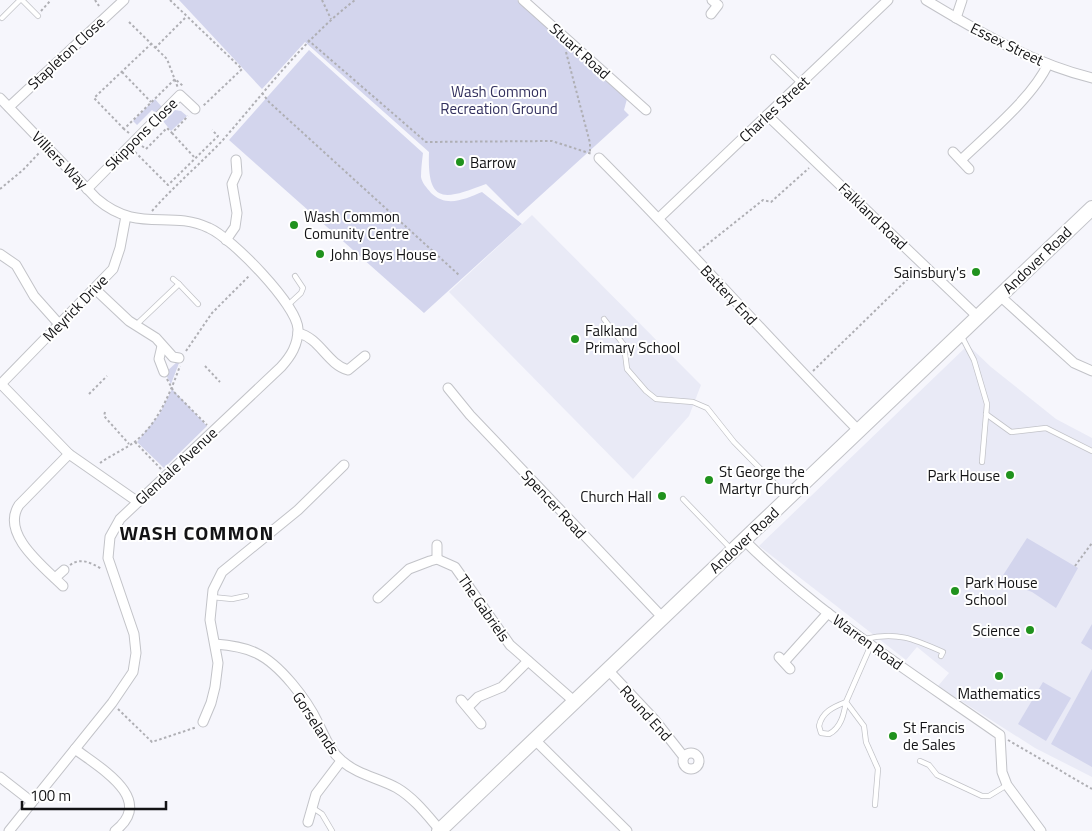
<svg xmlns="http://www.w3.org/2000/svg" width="1092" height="831" viewBox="0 0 1092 831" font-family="'Titillium Web',sans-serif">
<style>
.built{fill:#e9eaf6}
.green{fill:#d3d5ed}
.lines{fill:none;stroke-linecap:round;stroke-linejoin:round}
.service-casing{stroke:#c2c3c8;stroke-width:6}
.minor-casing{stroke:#c2c3c8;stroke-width:11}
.primary-casing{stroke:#c2c3c8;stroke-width:16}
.path{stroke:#afafb4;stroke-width:2;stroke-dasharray:2.5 2.5;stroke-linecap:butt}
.service{stroke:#fff;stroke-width:4.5}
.minor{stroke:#fff;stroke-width:9}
.primary{stroke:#fff;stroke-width:14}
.poi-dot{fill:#20921d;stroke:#fff;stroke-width:2}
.labels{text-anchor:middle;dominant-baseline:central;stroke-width:4;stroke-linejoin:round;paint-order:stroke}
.street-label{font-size:15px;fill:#131315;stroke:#fff}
.park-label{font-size:15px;fill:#32305e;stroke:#fff}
.poi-label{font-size:15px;fill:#131315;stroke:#fff;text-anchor:start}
.district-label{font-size:20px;font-weight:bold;letter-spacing:1px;fill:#131315;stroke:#fff}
</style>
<rect width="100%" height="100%" fill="#f6f6fc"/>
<g class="built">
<path d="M532,215L701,385L689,416L633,479L449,292Z"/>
<path d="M968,345L991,367L1056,419L1092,438V777L1035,748L938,686L949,673L917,647L906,660L759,546Z"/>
</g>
<g class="green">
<path d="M179,0H517L627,99L624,110L629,115L518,216L486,184C444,200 427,205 429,152L305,42L262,89Z"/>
<path d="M309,50L423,153C422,161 421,169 421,177C422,183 427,188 431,193C447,208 465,199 482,192L522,224L424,313L229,140Z"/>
<path d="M155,99L161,106L162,111L156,114L152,110L137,125L133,121Z"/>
<path d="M175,110L181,111L187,116L171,131L163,121Z"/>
<path d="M178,361L179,363L171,384L165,373Z"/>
<path d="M172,389L207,426L164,468L137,442L159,415Z"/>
<path d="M1027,538L1078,568L1056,608L1032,592L1000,580Z"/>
<path d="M1092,624V650L1081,643Z"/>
<path d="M1092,669V767L1051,744Z"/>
<path d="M1043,682L1071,698L1046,741L1018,724Z"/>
</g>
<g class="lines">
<defs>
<g id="service">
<path d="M22,0L38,16"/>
<path d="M2,18L20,0"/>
<path d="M773,57L801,84"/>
<path d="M173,279L179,284"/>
<path d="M288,305L301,293L303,288L295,276"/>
<path d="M604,319L624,345L627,369L646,391L656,399L693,402L707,408L734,442L786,495"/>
<path d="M136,325L179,284L198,304"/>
<path d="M961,335L974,360L987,404L982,462"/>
<path d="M986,414L1011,432L1046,428L1092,451"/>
<path d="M683,499L732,550"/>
<path d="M212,597L232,599L246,596"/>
<path d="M865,639C896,631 914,639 943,652L941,656"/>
<path d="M871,645L846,702L864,726L866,742L878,769L875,805"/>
<path d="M846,702C844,714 841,728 829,734L821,733L819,726C822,712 833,707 846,702Z"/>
<path d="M920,761L929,765L937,775L982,796H989L1007,785"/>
<path d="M313,808L322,814L332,831"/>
</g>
<g id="minor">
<path d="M523,0L646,110"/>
<path d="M926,0C979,32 1032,63 1092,78"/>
<path d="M711,14L718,5L712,0"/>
<path d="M956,18L962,0"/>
<path d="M0,98L97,199C138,234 169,209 209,228C232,238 297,305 298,329C298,345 291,356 281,367L120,519L110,537L108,558L134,634L136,653L133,672L112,703L9,831"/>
<path d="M9,107L124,0"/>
<path d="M767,115L978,317"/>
<path d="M953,152L969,169"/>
<path d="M599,158C688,247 771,342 860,432"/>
<path d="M961,160C988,134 1033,97 1048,64"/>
<path d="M87,189L180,95L195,109"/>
<path d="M659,218L888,0"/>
<path d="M226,240L235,227L237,213L232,184L237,173L236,160"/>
<path d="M0,254L16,265L34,296L59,324"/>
<path d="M95,289L129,321L156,338L173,357L179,358"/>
<path d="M1000,296L1074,363L1092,371"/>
<path d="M298,333C320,338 327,364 348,370L365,356"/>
<path d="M162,346L159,359L164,372"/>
<path d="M1,384L69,454L138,502"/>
<path d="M0,385L113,269L120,248L126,216"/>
<path d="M448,388L470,415L663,618"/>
<path d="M744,540C819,615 913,674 1000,735L1002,772L1007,785L1041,831"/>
<path d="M437,545V559"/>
<path d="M55,578L64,570"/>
<path d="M63,586C44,567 0,534 19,505L69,454"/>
<path d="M378,598L409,569L430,561L437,559L455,567L510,645L575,702"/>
<path d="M215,644C228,645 244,647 256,653C280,664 307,700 318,723C325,737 330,751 342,761C358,775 379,778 397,788C414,798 427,815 440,830"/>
<path d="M779,657L790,669"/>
<path d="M784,662L828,613"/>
<path d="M608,670L654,719L684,757"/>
<path d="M461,700L481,724"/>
<path d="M468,707L478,697L502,687L528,661"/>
<path d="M203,722L211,703L215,687L218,663L210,620L213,590L222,572L298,510L344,465"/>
<path d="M535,740L627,831"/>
<path d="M75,749C100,768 156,799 115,831"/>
<circle cx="691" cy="761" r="8"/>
<path d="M0,777L32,802"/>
<path d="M308,822L316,794L341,761"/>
</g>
<path id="primary" d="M439,831L1092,208"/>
</defs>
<use href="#service" class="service-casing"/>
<use href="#minor" class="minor-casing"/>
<use href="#primary" class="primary-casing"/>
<g class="path">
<path d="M95,0L99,6"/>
<path d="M170,0L242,69L203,106"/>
<path d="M322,0L331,19"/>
<path d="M41,11L51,0"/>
<path d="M129,22L167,59L178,88"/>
<path d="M308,40L426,142L552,141L592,154"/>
<path d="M155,48L186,17"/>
<path d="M566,52L590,143V153"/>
<path d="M122,72L151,102"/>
<path d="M262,93L269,102L459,275"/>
<path d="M124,129L94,98L151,44"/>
<path d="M129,133L124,129L175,79L183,86"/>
<path d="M172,133L195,158"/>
<path d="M142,146L146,149L167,128L172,133L188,116"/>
<path d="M135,152L168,185L218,136L212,130"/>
<path d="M0,189L23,170L40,152"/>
<path d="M152,211C174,186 199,165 222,141C265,92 303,40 355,0"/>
<path d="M699,251L763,200L771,202L809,168"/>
<path d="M186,351L212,313L250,275"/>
<path d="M205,366L220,382"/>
<path d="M813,371L917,270"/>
<path d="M167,379L174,392L207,425"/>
<path d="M89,394L107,376"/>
<path d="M105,412L104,416L129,444"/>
<path d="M135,442L161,469"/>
<path d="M100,463C111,455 126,449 137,440C159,421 170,393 180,366"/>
<path d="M70,565C81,557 91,563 102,569"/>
<path d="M1075,566L1092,543"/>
<path d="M118,709L152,742L197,727"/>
<path d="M1008,740L1092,789"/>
</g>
<use href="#service" class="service"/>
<use href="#minor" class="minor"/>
<use href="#primary" class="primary"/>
</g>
<g class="poi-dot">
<circle cx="460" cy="162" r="5"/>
<circle cx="294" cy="225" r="5"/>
<circle cx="320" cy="254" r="5"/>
<circle cx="976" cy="272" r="5"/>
<circle cx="575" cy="339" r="5"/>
<circle cx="1010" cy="475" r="5"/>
<circle cx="709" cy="480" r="5"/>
<circle cx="662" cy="496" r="5"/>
<circle cx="955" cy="591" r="5"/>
<circle cx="1030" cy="630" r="5"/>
<circle cx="999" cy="676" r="5"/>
<circle cx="893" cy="736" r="5"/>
</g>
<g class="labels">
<g class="street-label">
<text transform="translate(1007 44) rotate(26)">Essex Street</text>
<text transform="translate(580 51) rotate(42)">Stuart Road</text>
<text transform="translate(66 53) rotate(-43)">Stapleton Close</text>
<text transform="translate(774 109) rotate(-43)">Charles Street</text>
<text transform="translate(141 134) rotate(-45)">Skippons Close</text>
<text transform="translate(60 160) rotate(46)">Villiers Way</text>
<text transform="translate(873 216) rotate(44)">Falkland Road</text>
<text transform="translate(1037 260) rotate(-44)">Andover Road</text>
<text transform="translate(729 295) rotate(47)">Battery End</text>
<text transform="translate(75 308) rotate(-46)">Meyrick Drive</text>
<text transform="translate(176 466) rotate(-43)">Glendale Avenue</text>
<text transform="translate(554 504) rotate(47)">Spencer Road</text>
<text transform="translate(744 540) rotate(-43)">Andover Road</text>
<text transform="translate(484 608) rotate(55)">The Gabriels</text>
<text transform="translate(868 642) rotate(36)">Warren Road</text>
<text transform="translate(646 713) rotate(48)">Round End</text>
<text transform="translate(316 723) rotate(57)">Gorselands</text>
</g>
<g class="park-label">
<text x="499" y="91">Wash Common<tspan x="499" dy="17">Recreation Ground</tspan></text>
</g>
<g class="poi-label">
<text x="470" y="162">Barrow</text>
<text x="304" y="216">Wash Common<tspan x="304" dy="17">Comunity Centre</tspan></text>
<text x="330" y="254">John Boys House</text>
<text x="966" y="272" text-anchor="end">Sainsbury's</text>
<text x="585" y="330">Falkland<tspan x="585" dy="17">Primary School</tspan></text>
<text x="719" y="471">St George the<tspan x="719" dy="17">Martyr Church</tspan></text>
<text x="1000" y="475" text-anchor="end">Park House</text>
<text x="652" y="496" text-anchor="end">Church Hall</text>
<text x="965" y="582">Park House<tspan x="965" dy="17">School</tspan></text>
<text x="1020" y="630" text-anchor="end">Science</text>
<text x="999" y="693" text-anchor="middle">Mathematics</text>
<text x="903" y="727">St Francis<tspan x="903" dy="17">de Sales</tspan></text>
</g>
<g class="district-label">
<text x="197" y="532">WASH COMMON</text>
</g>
</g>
<path d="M22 801v8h144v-8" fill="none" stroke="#131315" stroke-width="2.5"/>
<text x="30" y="801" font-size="15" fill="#131315" stroke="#ffffff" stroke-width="4" paint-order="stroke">100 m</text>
</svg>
